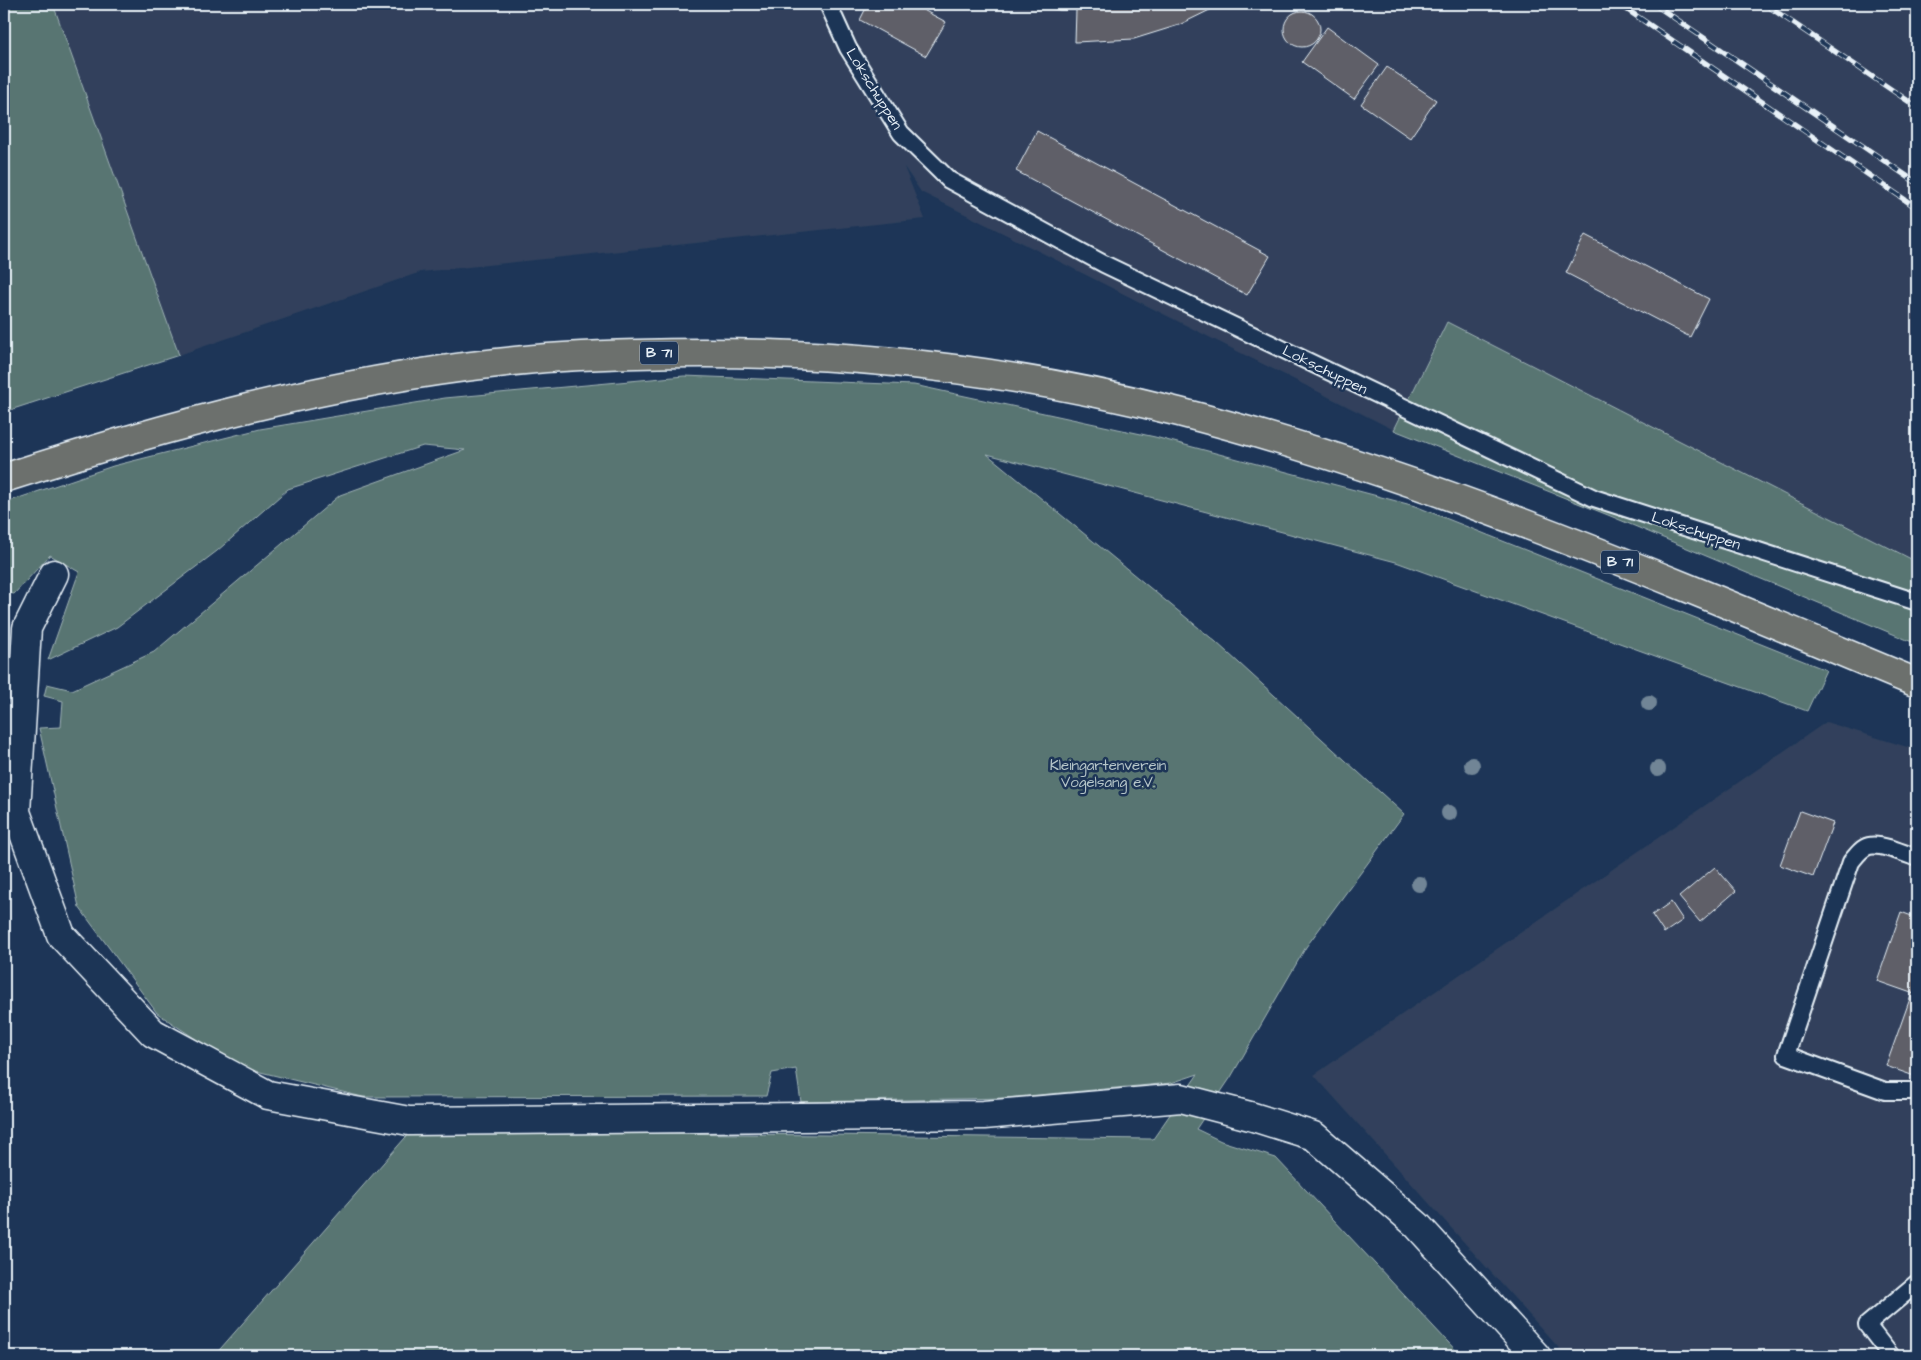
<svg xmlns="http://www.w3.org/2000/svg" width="1921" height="1360" viewBox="0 0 1921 1360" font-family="'Architects Daughter',sans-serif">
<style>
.built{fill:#30415c}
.green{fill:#587572;stroke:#a0b3b5}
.building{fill:#5e5e68;stroke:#e8f1f8}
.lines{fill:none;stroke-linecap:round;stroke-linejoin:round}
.service-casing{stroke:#e8f1f8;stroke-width:20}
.minor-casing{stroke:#e8f1f8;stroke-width:31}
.primary-casing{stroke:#e8f1f8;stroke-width:31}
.service{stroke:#1d3557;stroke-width:16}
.minor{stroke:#1d3557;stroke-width:28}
.primary{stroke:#6c706d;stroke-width:28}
.rail-casing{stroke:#e8f1f8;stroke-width:5.5}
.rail{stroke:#1d3557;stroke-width:4;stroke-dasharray:11;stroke-linecap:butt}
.tree{fill:#718596}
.labels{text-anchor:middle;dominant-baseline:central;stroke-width:5;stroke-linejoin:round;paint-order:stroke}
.shield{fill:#1d3557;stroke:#abb9c8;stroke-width:1}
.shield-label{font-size:14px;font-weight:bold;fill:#e8f1f8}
.street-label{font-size:15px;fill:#e8f1f8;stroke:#1d3557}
.park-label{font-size:15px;fill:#b6c6c9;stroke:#1d3557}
</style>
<rect width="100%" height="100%" fill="#1d3557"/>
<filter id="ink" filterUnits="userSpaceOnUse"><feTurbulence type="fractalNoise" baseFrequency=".02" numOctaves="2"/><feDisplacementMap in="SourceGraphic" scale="10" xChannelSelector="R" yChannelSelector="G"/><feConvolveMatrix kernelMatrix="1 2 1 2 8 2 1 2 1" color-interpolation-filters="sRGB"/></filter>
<g filter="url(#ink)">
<g class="built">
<path d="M53,4H1917V562L1447,322L1394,430L921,192L904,167L925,219L421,272L179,355Z"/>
<path d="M1826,722L1917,750V1356H1566L1314,1075Z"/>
</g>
<g class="green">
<path d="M4,4H53L179,355L4,412Z"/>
<path d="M1447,322L1917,562V644L1608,515L1394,430Z"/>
<path d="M684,376L914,385L1155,437L1415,506L1826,670L1807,711L1396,562L987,454L1216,642L1404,814L1306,947L1231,1077L1196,1129L1221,1141L1276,1158L1461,1356H214L412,1130L1153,1139L1198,1074L1171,1083L1005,1098L801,1102L796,1069L772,1073L766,1096L363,1097L236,1066L157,1013L79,907L39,728L61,727L63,701L44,696L47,684L72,690L154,652L340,495L465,450L423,446L288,489L217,551L117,627L48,660L79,572L50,555L14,594L4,592V503L113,466L260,429L445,398Z"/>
</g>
<g class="building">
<path d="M868,4H912L946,22L926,56L860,20Z"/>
<path d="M1025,4H1222L1179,25L1134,39L1075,42L1076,10H1060Z"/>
<circle cx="1302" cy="29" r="18"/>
<path d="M1327,27L1379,65L1354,99L1302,62Z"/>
<path d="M1387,67L1436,100L1410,138L1361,104Z"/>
<path d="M1037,131L1270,256L1247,295L1016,171Z"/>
<path d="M1585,235L1709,299L1690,337L1566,273Z"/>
<path d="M1800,811L1833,823L1813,877L1780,865Z"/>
<path d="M1715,867L1736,891L1700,922L1679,897Z"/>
<path d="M1671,902L1683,920L1664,933L1652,915Z"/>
<path d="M1901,912L1917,918V995L1877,981Z"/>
<path d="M1912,993L1917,995V1077L1886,1066Z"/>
</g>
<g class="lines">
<defs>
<g id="service">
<path d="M828,4L848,48L901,133L949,180L1104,264L1594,498L1917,602"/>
<path d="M1917,858C1906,854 1881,843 1869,846C1861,848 1856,856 1851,862L1786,1055L1885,1091H1917"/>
<path d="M1891,1356L1867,1325L1917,1283"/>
</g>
<path id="minor" d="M54,574L27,628L16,812L61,935L153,1033L268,1095L409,1121L984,1115L1181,1098L1250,1116L1314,1136L1417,1225L1536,1356"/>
<path id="primary" d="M4,478C165,426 328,382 497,363C544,357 590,355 637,354C820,348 1002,367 1179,412C1432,477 1676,583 1917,683"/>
</defs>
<use href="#service" class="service-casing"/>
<use href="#minor" class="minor-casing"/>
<use href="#primary" class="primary-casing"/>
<use href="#service" class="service"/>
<use href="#minor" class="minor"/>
<use href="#primary" class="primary"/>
<defs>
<g id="rail">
<path d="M1619,4L1917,208"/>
<path d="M1654,4L1917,183"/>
<path d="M1765,4L1917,107"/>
</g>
</defs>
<use href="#rail" class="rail-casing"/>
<use href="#rail" class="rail"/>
</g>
<g class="tree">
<circle cx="1649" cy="703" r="8"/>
<circle cx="1472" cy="765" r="8"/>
<circle cx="1658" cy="769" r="8"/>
<circle cx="1449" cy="813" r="8"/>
<circle cx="1419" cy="884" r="8"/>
</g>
</g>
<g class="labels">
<g class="shield">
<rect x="640" y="341.5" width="38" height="23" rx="4"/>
<rect x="1601" y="550.5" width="38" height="23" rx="4"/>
</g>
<g class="shield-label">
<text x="659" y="353">B 71</text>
<text x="1620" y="562">B 71</text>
</g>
<g class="street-label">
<text transform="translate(874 89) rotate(58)">Lokschuppen</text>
<text transform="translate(1325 370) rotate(26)">Lokschuppen</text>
<text transform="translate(1696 531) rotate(18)">Lokschuppen</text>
</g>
<g class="park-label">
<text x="1108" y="765">Kleingartenverein<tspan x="1108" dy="17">Vogelsang e.V.</tspan></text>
</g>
</g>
<rect width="1921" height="1360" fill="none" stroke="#1d3557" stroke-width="20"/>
<rect x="10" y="10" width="1901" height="1340" fill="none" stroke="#e8f1f8" stroke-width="2" filter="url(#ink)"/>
</svg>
